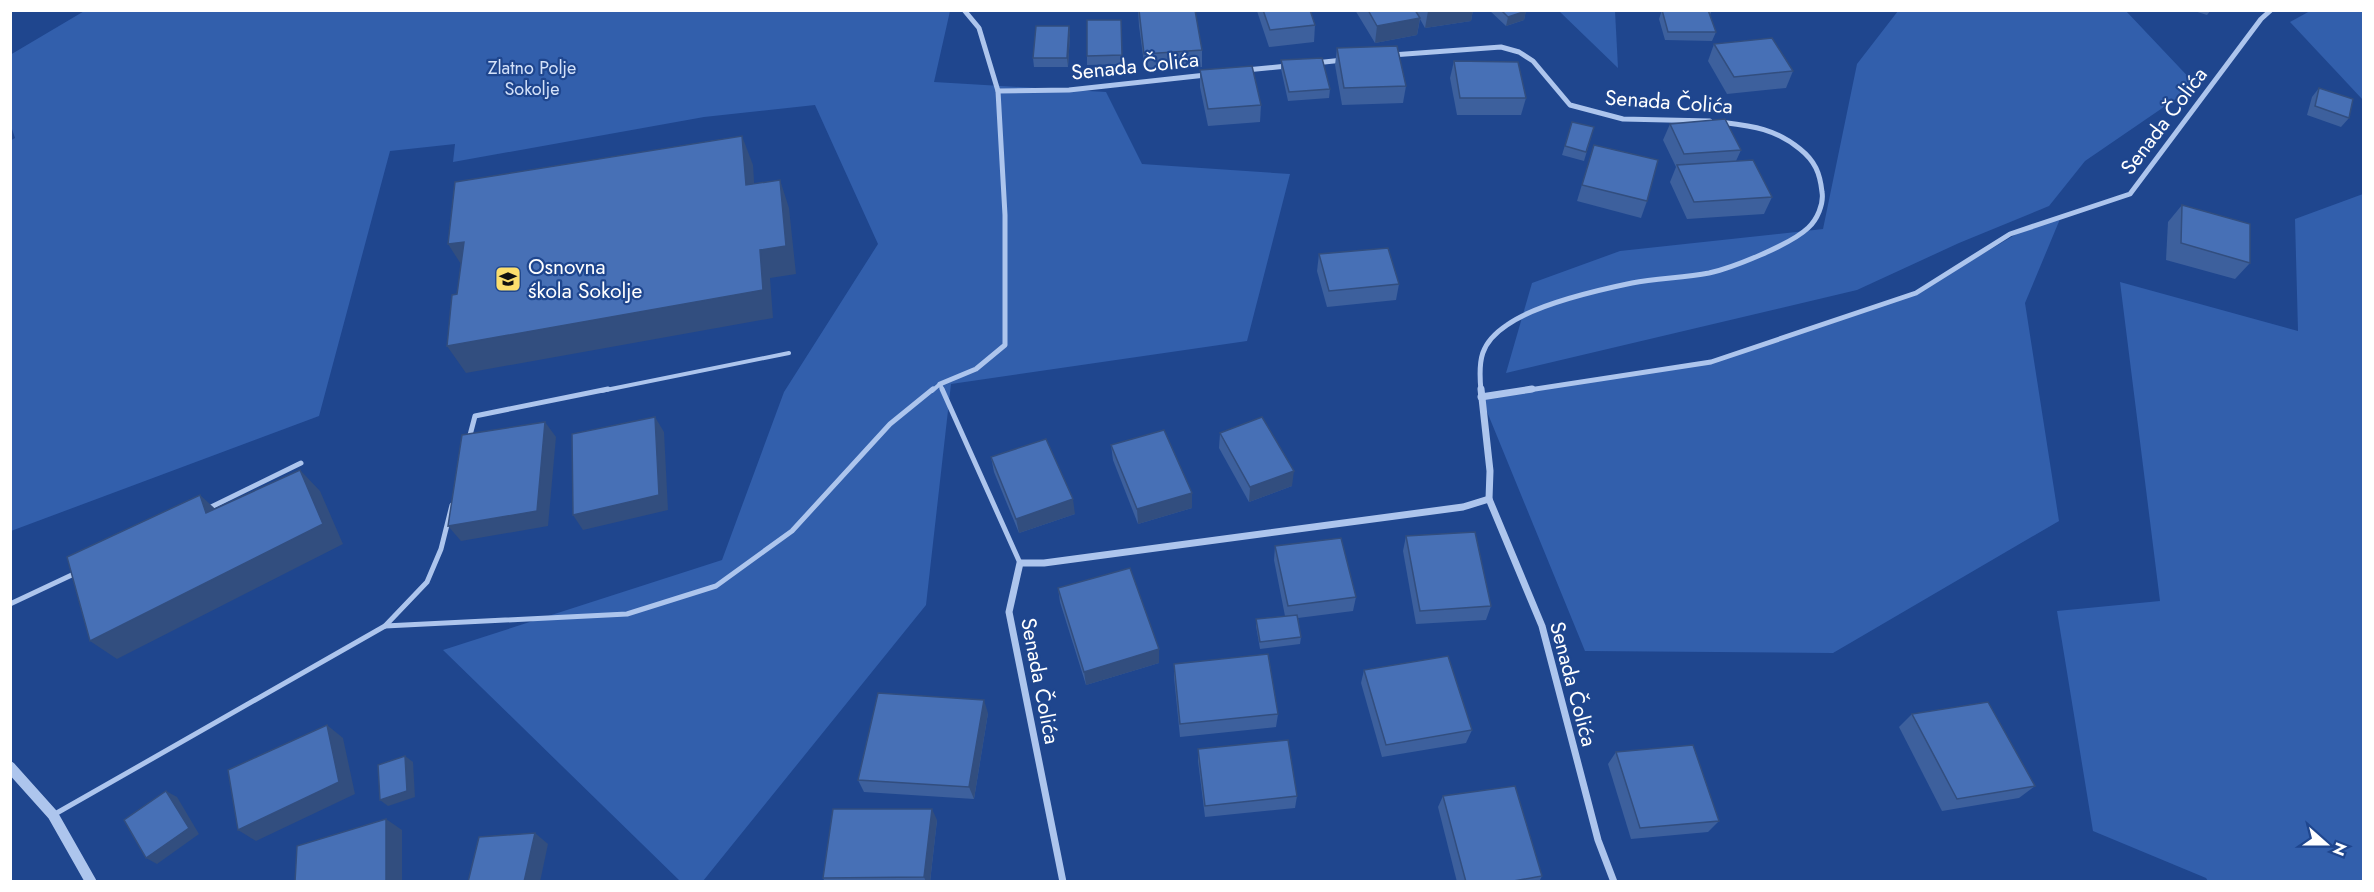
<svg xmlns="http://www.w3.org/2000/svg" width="2374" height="892" viewBox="0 0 2374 892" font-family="Jost,sans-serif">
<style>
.green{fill:#325fac}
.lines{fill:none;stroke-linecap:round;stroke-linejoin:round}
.service-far1{stroke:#adc5ed;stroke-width:4}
.service{stroke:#adc5ed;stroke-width:5}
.minor-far1{stroke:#adc5ed;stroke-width:5}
.minor{stroke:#adc5ed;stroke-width:7}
.tertiary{stroke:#adc5ed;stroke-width:11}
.wall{fill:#3d609d}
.shaded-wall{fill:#324e7f}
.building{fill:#4770b6;stroke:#324e7f;stroke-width:1.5}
.labels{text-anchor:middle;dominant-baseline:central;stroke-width:4.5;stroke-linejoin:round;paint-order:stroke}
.far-park-label{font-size:18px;fill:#d3e1f9;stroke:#1f468e}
.street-label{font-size:21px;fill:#fff;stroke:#1f468e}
.poi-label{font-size:21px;fill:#fff;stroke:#1f468e;text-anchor:start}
</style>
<rect width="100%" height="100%" fill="#1f468e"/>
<g class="green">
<path d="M86,10L950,11L934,82L1106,92L1142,164L1290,174L1247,341L951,384L926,605L703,881H680L443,650L722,560L784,392L878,244L815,105L704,117L453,162L455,144L390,151L319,416L11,531L10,141L15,138L11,126L10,55Z"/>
<path d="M1559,11H1615L1618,68Z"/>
<path d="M1898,11H2126L2196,85L2085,161L2049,206L1959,243L1857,290L1506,373L1532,283L1620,251L1823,229L1857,64Z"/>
<path d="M2310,11H2363V100L2290,22Z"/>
<path d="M2363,194V881H2208L2206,878L2093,831L2057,611L2160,601L2120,282L2298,331L2295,219Z"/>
<path d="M2060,219L2025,303L2059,521L1833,653L1585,651L1481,397L1711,362L1916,293L2025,229Z"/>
</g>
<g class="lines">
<g class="service-far1">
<path d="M601,391L789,353"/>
<path d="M932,391L940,384L943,391"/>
</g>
<g class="service">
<path d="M942,389L1020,563"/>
<path d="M469,439L475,416L608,389"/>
<path d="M207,509L301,463"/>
<path d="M10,604L76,573"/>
<path d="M385,626L427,582L441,549L452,505"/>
<path d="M55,814L385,626L627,614L716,586L792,531L890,424L933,389"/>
</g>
<g class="minor-far1">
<path d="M1392,55L1501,47L1519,52L1533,61L1570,105L1623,119L1710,121"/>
<path d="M1315,63L1343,60"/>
<path d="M1246,70L1287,66"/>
<path d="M998,91L1069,90L1206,75"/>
<path d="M940,384L976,369L1005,345V215L998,91L979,28L964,10"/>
<path d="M1481,391C1478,360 1480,343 1507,325C1535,305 1598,290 1632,283C1657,278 1683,278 1709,273C1732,268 1790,245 1808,228C1817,220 1824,204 1822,192C1820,173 1815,161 1800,149C1774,128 1752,126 1720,122"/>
<path d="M1522,391L1711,362L1916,293L2010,234L2130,194L2261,19L2271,10"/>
</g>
<g class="minor">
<path d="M1481,389L1490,471L1489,499L1542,626L1598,840L1614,882"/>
<path d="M1481,397L1532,389"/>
<path d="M1063,882L1009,612L1020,563H1044L1463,507L1489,499"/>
</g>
<path class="tertiary" d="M10,767L53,815L91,882"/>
</g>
<g class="wall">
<path d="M1138,10L1202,50V67L1145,71L1139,26Z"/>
<path d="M1310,10L1315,25L1314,42L1269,47L1257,11Z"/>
<path d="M1355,10H1473L1471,21L1425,28L1420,19L1417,35L1375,43Z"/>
<path d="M1489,10H1526L1524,20L1506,26Z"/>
<path d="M1662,10H1712L1710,15L1716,32L1712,41L1665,40L1659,19Z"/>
<path d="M2191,10H2211L2207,15Z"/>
<path d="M1121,20L1122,64L1087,65V56Z"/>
<path d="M1069,26L1070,35L1068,67H1034L1033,58Z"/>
<path d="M1714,44L1793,71L1786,88L1727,94L1708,61Z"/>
<path d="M1337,48L1406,86L1403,103L1342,105L1335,65Z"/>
<path d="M1281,60L1330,89L1329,98L1288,101L1281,69Z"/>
<path d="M1454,61L1526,98L1521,115H1457L1450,78Z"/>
<path d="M1200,70L1261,105L1260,122L1208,126L1200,87Z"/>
<path d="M2319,88L2349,118L2341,127L2307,115L2312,97Z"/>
<path d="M1572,122L1594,127L1584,161L1562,155Z"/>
<path d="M1670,124L1741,150L1736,161L1772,197L1764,214L1687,219L1670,182L1676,167L1663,140Z"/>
<path d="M1594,145L1647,201L1641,218L1577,201Z"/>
<path d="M2182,205L2250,263L2235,279L2166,260L2168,222Z"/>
<path d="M1319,254L1399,284L1396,300L1327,307L1317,271Z"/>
<path d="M1220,433L1292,486L1249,502L1219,448Z"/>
<path d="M1111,445L1192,508L1138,524L1113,460Z"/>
<path d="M991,457L1075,514L1019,533L994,472Z"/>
<path d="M1406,536L1491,606L1486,620L1416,624L1403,551Z"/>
<path d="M1275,546L1356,597L1353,611L1298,618L1301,637L1300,644L1260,649L1256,626V619L1285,616L1274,560Z"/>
<path d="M1058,588L1159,663L1086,685L1060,602Z"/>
<path d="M1174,664L1278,714L1276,727L1180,737L1174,677Z"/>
<path d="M1364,670L1472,730L1466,743L1382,757L1361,683Z"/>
<path d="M988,713L974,799L864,792L858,780Z"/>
<path d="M1912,714L2035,786L2019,798L1942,811L1899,727Z"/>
<path d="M1198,749L1297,796L1295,808L1205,817L1198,761Z"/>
<path d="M1616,752L1719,821L1708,832L1631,839L1608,764Z"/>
<path d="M1443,796L1542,876L1539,882H1457L1438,807Z"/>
<path d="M937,820L930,882H825L823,878Z"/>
</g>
<g class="shaded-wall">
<path d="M1432,10H1473L1471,21L1425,28L1428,11Z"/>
<path d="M1526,11L1524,20L1506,26L1508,17Z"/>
<path d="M1420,18L1417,35L1375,43L1377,26Z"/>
<path d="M1069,26L1070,35L1068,67L1067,58Z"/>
<path d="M742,136L753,165L756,213L746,185Z"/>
<path d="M780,180L789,208L796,274L770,278L773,318L466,373L447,346L760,250Z"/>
<path d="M464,242L466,272L448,244Z"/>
<path d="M655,417L664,432L668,510L583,530L573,515Z"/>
<path d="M545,422L556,437L548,526L461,541L448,526Z"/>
<path d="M300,470L320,491L343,544L117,659L90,641Z"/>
<path d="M1294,471L1292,486L1249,502L1250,487Z"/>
<path d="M1192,493V508L1138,524L1137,509Z"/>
<path d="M200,495L222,515L206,513Z"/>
<path d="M1073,499L1075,514L1019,533L1016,519Z"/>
<path d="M1159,649V663L1086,685L1084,672Z"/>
<path d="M984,700L988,713L974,799L969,787Z"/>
<path d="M327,725L343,738L355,794L256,841L238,830Z"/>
<path d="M405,756L413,762L415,797L388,806L380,800Z"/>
<path d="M166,791L177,797L199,834L157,864L146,858Z"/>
<path d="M932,809L937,820L930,882H926L924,877Z"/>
<path d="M386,819L402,830V882H386Z"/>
<path d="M535,833L548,844L540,882H524Z"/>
</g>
<g class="building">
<path d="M1139,10H1195L1202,50L1144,54Z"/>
<path d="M1263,10H1310L1315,25L1270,30Z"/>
<path d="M1368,10H1415L1420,18L1377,26Z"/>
<path d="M1501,10H1526V11L1508,17Z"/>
<path d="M1662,10H1708L1716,32H1668Z"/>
<path d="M1087,20H1121L1122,55L1087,56Z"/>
<path d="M1036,26H1069L1067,58H1033Z"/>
<path d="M1772,38L1793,71L1734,77L1714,44Z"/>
<path d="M1397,46L1406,86L1344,88L1337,48Z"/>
<path d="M1322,58L1330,89L1289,92L1281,60Z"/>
<path d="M1454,61L1518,62L1526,98H1460Z"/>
<path d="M1252,66L1261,105L1208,109L1200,70Z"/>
<path d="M2319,88L2353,99L2349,118L2315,106Z"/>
<path d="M1725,119L1741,150L1684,154L1670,124Z"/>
<path d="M1572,122L1594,127L1586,152L1565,146Z"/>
<path d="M742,136L746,185L780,180L786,246L760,250L763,290L447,346L452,295L457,294L464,242L448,244L455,182Z"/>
<path d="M1594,145L1658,160L1647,201L1582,185Z"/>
<path d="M1753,160L1772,197L1694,202L1677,165Z"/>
<path d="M2182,205L2250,224V263L2181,243Z"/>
<path d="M1388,248L1399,284L1329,291L1319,254Z"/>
<path d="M655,417L659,495L573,515L572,434Z"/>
<path d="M1262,417L1294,471L1250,487L1220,433Z"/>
<path d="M545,422L537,511L448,526L462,435Z"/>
<path d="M1164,430L1192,493L1137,509L1111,445Z"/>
<path d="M1046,439L1073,499L1016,519L991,457Z"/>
<path d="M300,470L323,524L90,641L67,557L200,495L206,513Z"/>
<path d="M1475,532L1491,606L1420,611L1406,536Z"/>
<path d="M1341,538L1356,597L1288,606L1275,546Z"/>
<path d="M1130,568L1159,649L1084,672L1058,588Z"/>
<path d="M1297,615L1301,637L1260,642L1256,619Z"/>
<path d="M1268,654L1278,714L1180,724L1174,664Z"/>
<path d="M1448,656L1472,730L1386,745L1364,670Z"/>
<path d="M878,693L984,700L969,787L858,780Z"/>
<path d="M1988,702L2035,786L1957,799L1912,714Z"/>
<path d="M327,725L339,782L238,830L228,770Z"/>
<path d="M1288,740L1297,796L1205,806L1198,749Z"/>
<path d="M1693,745L1719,821L1640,828L1616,752Z"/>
<path d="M405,756L407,791L380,800L378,765Z"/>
<path d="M1515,786L1542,876L1508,882H1466L1443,796Z"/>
<path d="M166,791L189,828L146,858L124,820Z"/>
<path d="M833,809H932L924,877L823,878Z"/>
<path d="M386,819V882H295L297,846Z"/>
<path d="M535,833L524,882H468L479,837Z"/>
</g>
<defs>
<symbol id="school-square" viewBox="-11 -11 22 22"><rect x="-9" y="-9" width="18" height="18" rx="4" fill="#fbde6d" stroke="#1f468e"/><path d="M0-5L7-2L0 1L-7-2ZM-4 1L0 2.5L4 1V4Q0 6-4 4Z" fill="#111"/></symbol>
</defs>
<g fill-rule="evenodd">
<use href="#school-square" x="493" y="264" width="30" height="30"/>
</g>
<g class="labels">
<g class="far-park-label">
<text x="532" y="68">Zlatno Polje<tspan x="532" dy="21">Sokolje</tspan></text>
</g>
<g class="street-label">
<text transform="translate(1135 66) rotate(-6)">Senada Čolića</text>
<text transform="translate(1669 102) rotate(4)">Senada Čolića</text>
<text transform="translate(2164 121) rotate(-53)">Senada Čolića</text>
<text transform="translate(1040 681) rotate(79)">Senada Čolića</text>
<text transform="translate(1573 684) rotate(75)">Senada Čolića</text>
</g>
<g class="poi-label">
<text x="528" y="267">Osnovna<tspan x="528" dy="24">śkola Sokolje</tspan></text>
</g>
</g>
<rect width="2374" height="892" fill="none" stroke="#ffffff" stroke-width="24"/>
<g transform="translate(2326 844) rotate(111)" stroke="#1f468e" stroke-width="4.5" paint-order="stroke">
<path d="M0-4.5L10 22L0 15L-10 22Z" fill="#ffffff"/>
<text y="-9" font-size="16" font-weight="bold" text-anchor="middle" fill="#ffffff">N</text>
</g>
</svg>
